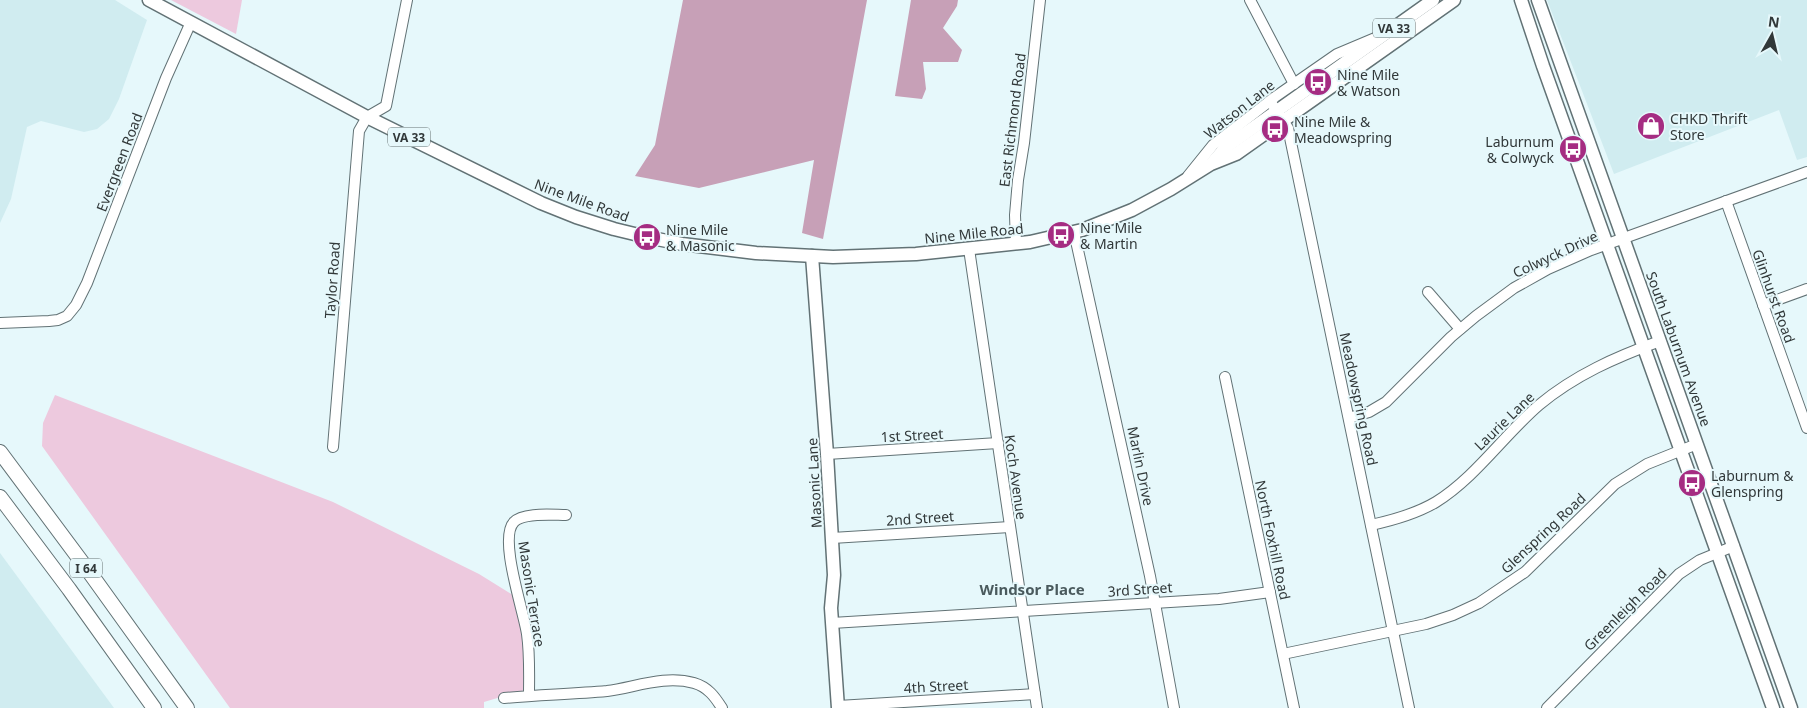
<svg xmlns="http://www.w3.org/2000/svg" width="1807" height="708" viewBox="0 0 1807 708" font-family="'Noto Sans',sans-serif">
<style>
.built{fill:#d0ecf0}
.green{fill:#edc9de}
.forest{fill:#c7a0b7}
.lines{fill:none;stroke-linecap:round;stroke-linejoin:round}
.minor-casing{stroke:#627275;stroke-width:12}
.major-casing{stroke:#627275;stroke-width:15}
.highway-casing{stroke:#627275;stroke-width:16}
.minor{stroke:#fff;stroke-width:10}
.major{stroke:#fff;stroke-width:12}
.highway{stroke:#fff;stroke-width:14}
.labels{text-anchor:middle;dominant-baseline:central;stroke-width:4;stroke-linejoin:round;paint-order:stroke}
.shield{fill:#e6f8fb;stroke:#677273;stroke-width:1}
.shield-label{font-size:12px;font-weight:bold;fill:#313839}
.poi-label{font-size:14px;fill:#313839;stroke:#e6f8fb;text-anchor:start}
.street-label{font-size:14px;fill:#313839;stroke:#e6f8fb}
.neighbourhood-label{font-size:15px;font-weight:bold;fill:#4a5a5d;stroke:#e6f8fb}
</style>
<rect width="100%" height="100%" fill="#e6f8fb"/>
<g class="built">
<path d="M0,0H115L147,20L119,99L109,119L97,129L84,132L41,121L27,127L11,199L0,223Z"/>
<path d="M1547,0H1807V157L1797,160L1779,110L1614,174Z"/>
<path d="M0,553L114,708H0Z"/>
</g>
<g class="green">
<path d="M171,0H242L236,34Z"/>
<path d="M55,395L333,502L479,574L532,607L535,687L484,702V708H230L42,446L43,423Z"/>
</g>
<g class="forest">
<path d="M683,0H867L823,239L802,233L814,160L699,188L635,176L655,145Z"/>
<path d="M911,0H958L957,6L943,28L962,50L958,62H923L926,89L922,99L895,96Z"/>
</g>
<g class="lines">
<defs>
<g id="minor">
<path d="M1250,0L1294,84"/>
<path d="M1270,101L1288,128L1409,708"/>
<path d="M1188,176L1213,145L1275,97L1337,54L1375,38"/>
<path d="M1726,201L1807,428"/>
<path d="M1074,232L1150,576L1174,708"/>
<path d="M1016,244L1015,215L1018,180L1024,143L1040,0"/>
<path d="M969,249L1037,708"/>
<path d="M1428,292L1460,329"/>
<path d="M1763,305L1807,289"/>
<path d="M0,323L49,321L58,320L67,316L76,305L87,283L166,78L191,22"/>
<path d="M1225,377L1294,708"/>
<path d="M1349,418L1369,412L1386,402L1451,337L1476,316L1514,288L1548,269L1591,250L1807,172"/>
<path d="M333,447L359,131L367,117L386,106L407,0"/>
<path d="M827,454L998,443"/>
<path d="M1371,525C1394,520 1416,514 1436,502C1475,478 1504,435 1539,405C1575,375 1616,357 1660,341"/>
<path d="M832,538L1010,527"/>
<path d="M832,623L1219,599L1270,592"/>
<path d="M1283,654L1426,624L1453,615L1479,603L1525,572L1615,484L1647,464L1697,444"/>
<path d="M529,696C529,676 530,655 527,634C524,612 498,538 514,522C523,512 553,515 566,515"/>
<path d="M504,698C538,695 573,694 607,691C636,687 665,675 694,683C708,687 715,697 722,708"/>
<path d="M838,706L1035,694"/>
<path d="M1547,708L1679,574L1700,560L1734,546"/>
</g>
<g id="major">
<path d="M149,0L367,117L541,203L576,217L614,229L647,237L682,244L756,253L833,257L916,254L1030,242L1082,230L1132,210L1171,189L1211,164L1236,154L1454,0"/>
<path d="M1521,0L1543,66L1773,708"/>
<path d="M1538,0L1791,708"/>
<path d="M1213,162L1226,147L1433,0"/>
<path d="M812,256L827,454L834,575L831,608L838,708"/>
</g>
<g id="highway">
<path d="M0,452L90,573L187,708"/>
<path d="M0,497L69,589L154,708"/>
</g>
</defs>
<use href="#minor" class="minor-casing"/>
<use href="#major" class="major-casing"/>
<use href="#highway" class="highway-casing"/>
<use href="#minor" class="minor"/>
<use href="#major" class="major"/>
<use href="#highway" class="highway"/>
</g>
<defs>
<symbol id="bus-disc" viewBox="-11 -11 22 22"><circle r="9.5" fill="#a52c82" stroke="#e6f8fb"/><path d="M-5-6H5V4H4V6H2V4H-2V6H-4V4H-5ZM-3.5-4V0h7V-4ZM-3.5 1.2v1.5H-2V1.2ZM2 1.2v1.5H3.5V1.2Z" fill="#fff"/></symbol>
<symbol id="shop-disc" viewBox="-11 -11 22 22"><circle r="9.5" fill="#a52c82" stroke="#e6f8fb"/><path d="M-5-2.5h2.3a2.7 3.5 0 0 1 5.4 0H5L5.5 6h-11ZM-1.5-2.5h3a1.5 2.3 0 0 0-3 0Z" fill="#fff"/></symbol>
</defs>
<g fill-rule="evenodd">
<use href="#bus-disc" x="1302" y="66" width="32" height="32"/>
<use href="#shop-disc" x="1635" y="110" width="32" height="32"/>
<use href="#bus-disc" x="1259" y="113" width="32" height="32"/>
<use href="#bus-disc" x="1557" y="133" width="32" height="32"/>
<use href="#bus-disc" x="1045" y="219" width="32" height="32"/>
<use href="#bus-disc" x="631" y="221" width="32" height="32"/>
<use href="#bus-disc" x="1676" y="467" width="32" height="32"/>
</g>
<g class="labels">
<g class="shield">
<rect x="1373" y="18.5" width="42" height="19" rx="4"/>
<rect x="388" y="127.5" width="42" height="19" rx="4"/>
<rect x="70" y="558.5" width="32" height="19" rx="4"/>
</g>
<g class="shield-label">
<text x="1394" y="28">VA 33</text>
<text x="409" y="137">VA 33</text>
<text x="86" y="568">I 64</text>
</g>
<g class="poi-label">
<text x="1337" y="74">Nine Mile<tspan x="1337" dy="16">&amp; Watson</tspan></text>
<text x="1670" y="118">CHKD Thrift<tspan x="1670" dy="16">Store</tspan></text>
<text x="1294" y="121">Nine Mile &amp;<tspan x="1294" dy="16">Meadowspring</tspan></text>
<text x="1554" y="141" text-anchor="end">Laburnum<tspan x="1554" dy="16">&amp; Colwyck</tspan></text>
<text x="1080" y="227">Nine Mile<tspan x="1080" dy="16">&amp; Martin</tspan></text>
<text x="666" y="229">Nine Mile<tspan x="666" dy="16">&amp; Masonic</tspan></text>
<text x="1711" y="475">Laburnum &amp;<tspan x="1711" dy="16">Glenspring</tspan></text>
</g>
<g class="street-label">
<text transform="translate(1239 109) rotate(-38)">Watson Lane</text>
<text transform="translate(1012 120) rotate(-83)">East Richmond Road</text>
<text transform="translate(119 162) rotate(-69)">Evergreen Road</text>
<text transform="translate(582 200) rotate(20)">Nine Mile Road</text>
<text transform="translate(974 233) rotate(-6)">Nine Mile Road</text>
<text transform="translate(1555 254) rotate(-25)">Colwyck Drive</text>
<text transform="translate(332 280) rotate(-86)">Taylor Road</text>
<text transform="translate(1774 296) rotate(70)">Glinhurst Road</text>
<text transform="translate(1679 349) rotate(70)">South Laburnum Avenue</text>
<text transform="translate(1359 399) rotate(78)">Meadowspring Road</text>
<text transform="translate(1504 421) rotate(-44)">Laurie Lane</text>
<text transform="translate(912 435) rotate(-3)">1st Street</text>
<text transform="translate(1141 466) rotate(78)">Marlin Drive</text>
<text transform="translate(1016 477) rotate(82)">Koch Avenue</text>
<text transform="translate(814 483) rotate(-93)">Masonic Lane</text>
<text transform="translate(920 518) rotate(-4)">2nd Street</text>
<text transform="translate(1543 533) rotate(-43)">Glenspring Road</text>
<text transform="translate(1273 540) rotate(78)">North Foxhill Road</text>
<text transform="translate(1140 589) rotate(-4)">3rd Street</text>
<text transform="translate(532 594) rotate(81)">Masonic Terrace</text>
<text transform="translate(1625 609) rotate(-45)">Greenleigh Road</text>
<text transform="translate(936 686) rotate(-3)">4th Street</text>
</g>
<g class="neighbourhood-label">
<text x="1032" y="589">Windsor Place</text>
</g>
</g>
<g transform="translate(1772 35) rotate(8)" stroke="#e6f8fb" stroke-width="4" paint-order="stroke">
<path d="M0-4L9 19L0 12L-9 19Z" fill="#313839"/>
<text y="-8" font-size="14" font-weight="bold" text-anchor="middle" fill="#313839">N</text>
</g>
</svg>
